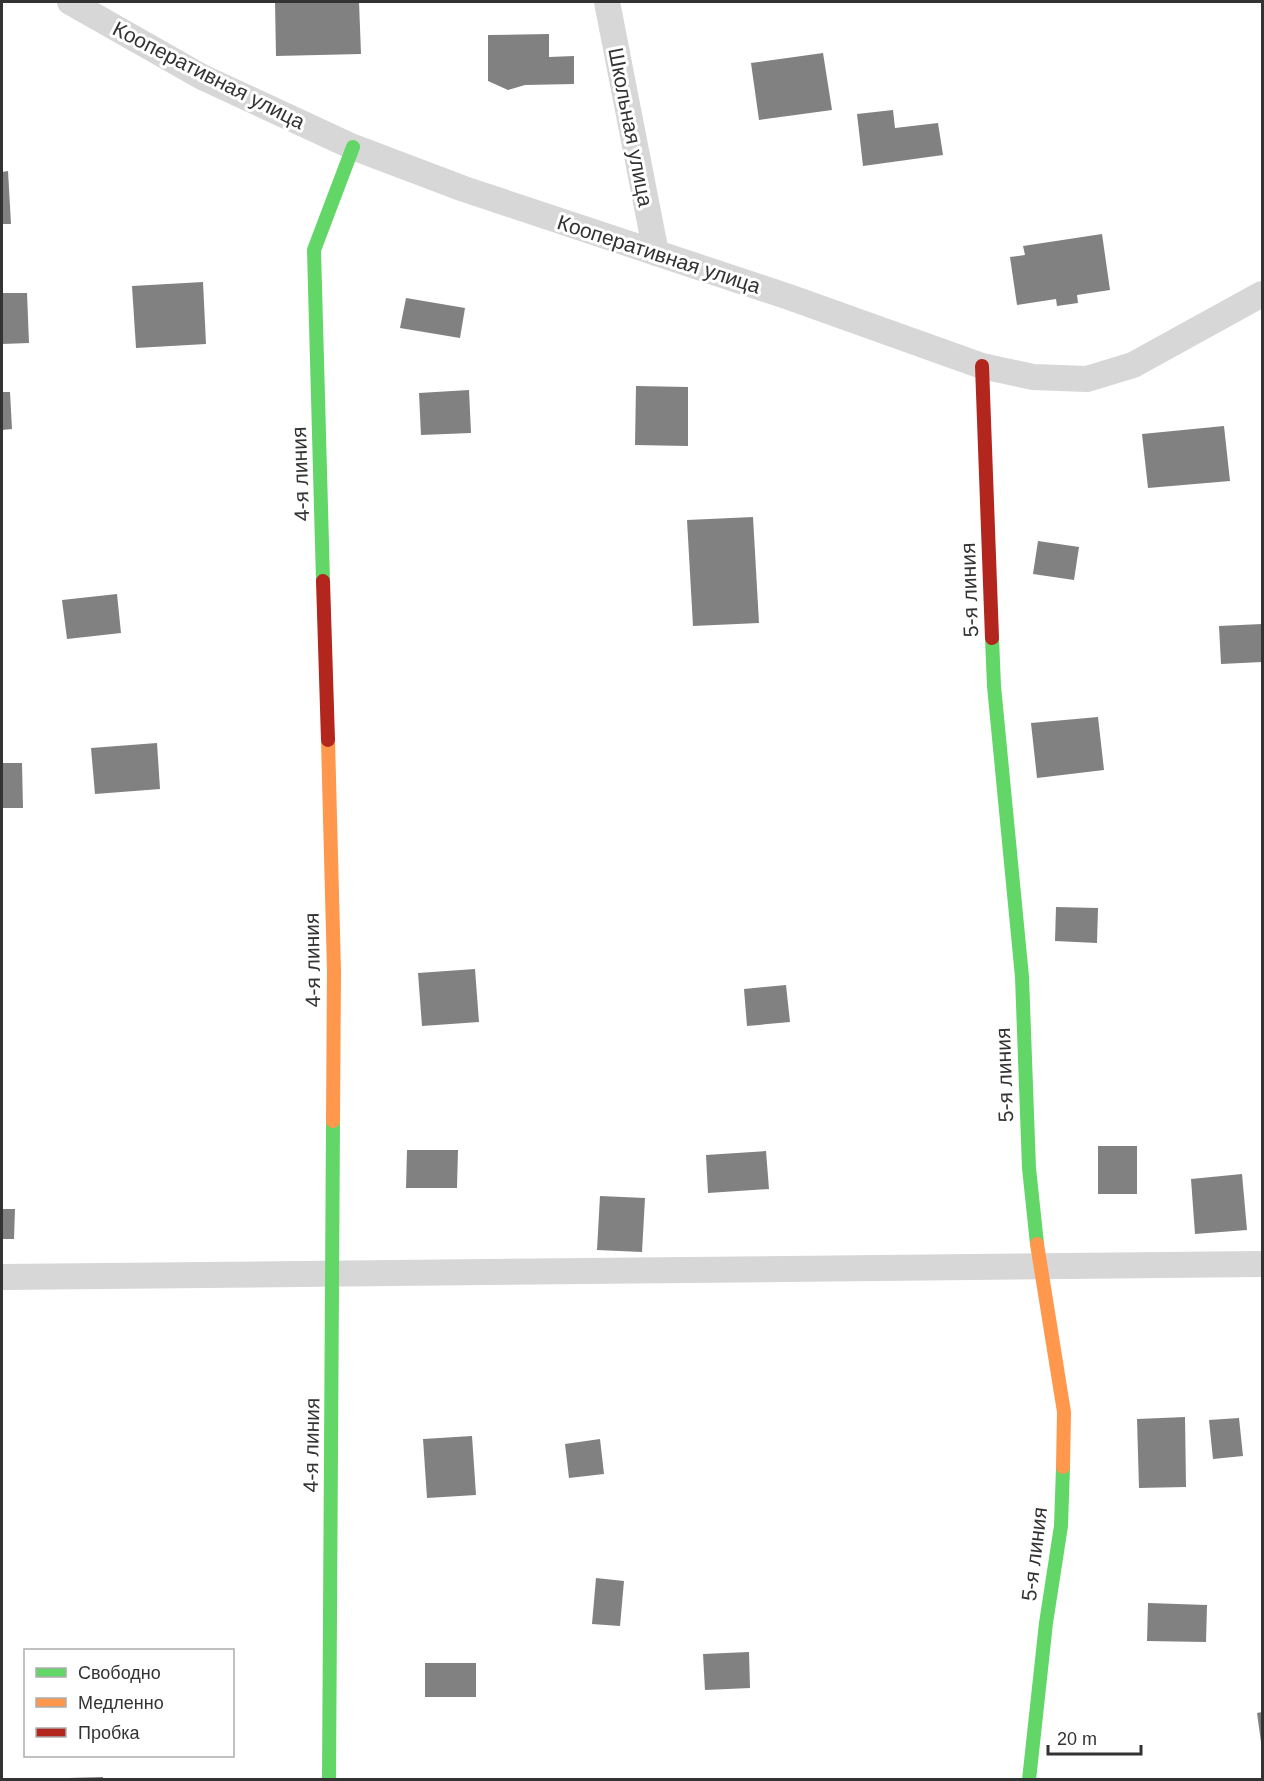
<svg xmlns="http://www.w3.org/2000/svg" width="1264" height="1781" viewBox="0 0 1264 1781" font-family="Helvetica,sans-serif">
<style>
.building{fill:#818181}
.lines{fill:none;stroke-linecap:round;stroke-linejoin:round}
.street{stroke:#d7d7d7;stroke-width:26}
.fast{stroke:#63d668;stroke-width:14}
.slow{stroke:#ff974d;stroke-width:14}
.jam{stroke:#b3261e;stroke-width:14}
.labels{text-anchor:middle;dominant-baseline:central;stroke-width:6;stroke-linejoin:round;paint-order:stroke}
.street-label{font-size:21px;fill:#333;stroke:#fff}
</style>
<rect width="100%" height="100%" fill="#fff"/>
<g class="building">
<path d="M275,2H359L361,54L276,56Z"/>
<path d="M549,34V57L574,56V84L525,85L508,90L488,81V35Z"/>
<path d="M823,53L832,110L759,120L751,63Z"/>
<path d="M893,110L895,128L938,123L943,155L863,166L857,114Z"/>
<path d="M8,171L11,224H2V172Z"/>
<path d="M1102,234L1110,290L1077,295L1078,303L1057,306L1056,299L1017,305L1010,257L1025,255L1023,246Z"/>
<path d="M203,282L206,344L136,348L132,286Z"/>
<path d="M2,293H27L29,343L2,344Z"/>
<path d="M406,298L465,308L460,338L400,328Z"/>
<path d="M636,386L688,387V446L635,445Z"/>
<path d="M469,390L471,433L421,435L419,393Z"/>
<path d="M2,392H10L12,429L2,430Z"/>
<path d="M1224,426L1230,481L1148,488L1142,434Z"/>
<path d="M753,517L759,623L693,626L687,520Z"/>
<path d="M1038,541L1079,547L1074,580L1033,574Z"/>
<path d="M117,594L121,633L67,639L62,600Z"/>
<path d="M1262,624V662L1221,664L1219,626Z"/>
<path d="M1098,717L1104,770L1037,778L1031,723Z"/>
<path d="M157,743L160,789L95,794L91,748Z"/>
<path d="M2,763H22L23,808H2Z"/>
<path d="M1056,907L1098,908L1097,943L1055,941Z"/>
<path d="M475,969L479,1022L422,1026L418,973Z"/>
<path d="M786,985L790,1022L747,1026L744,989Z"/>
<rect x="1098" y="1146" width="39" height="48"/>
<path d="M407,1150H458L457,1188H406Z"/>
<path d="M766,1151L769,1189L708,1193L706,1155Z"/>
<path d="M1242,1174L1247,1230L1195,1234L1191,1179Z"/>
<path d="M600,1196L645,1198L642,1252L597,1250Z"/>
<path d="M2,1209H15L14,1239H2Z"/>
<path d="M1185,1417L1186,1487L1139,1488L1137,1419Z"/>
<path d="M1239,1418L1243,1456L1213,1459L1209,1420Z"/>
<path d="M472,1436L476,1495L427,1498L423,1439Z"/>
<path d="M600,1439L604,1474L569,1478L565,1444Z"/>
<path d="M596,1578L624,1581L620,1626L592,1624Z"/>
<path d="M1148,1603L1207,1605L1206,1642L1147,1641Z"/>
<path d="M749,1652L750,1688L705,1690L703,1654Z"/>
<rect x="425" y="1663" width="51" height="34"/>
<path d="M1262,1712V1742H1261L1257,1713Z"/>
<path d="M103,1777V1780H68V1778Z"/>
</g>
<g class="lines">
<g class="street">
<path d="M70,2L202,77L353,147L464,189L789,297L982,366L1033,377L1087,379L1133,365L1262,294"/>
<path d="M607,2L656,253"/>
<path d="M2,1277L1262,1264"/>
</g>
<g class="fast">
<path d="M323,581L314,250L353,147"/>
<path d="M992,638L994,686L1022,977L1029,1168L1037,1244"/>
<path d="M329,1780L333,1121"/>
<path d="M1029,1780L1046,1623L1061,1526L1063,1467"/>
</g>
<g class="slow">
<path d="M328,740L334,971L333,1121"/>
<path d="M1037,1244L1064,1412L1063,1467"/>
</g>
<g class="jam">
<path d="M982,366L992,638"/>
<path d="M323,581L328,740"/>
</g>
</g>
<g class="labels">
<g class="street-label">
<text transform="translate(209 75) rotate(27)">Кооперативная улица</text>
<text transform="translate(631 127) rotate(79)">Школьная улица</text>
<text transform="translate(659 254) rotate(18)">Кооперативная улица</text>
<text transform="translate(300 474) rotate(-92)">4-я линия</text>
<text transform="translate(969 590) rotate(-92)">5-я линия</text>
<text transform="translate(312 960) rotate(-91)">4-я линия</text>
<text transform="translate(1004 1075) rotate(-92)">5-я линия</text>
<text transform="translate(311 1445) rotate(-89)">4-я линия</text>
<text transform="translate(1034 1554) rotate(-83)">5-я линия</text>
</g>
</g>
<rect width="1264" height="1781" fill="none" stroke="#333333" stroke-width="6"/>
<rect x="24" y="1649" width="210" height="108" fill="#ffffff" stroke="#adadad" stroke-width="1.5"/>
<rect x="36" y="1668" width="30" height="9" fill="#63d668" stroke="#adadad" stroke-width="1.5"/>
<text x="78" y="1679" font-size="18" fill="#333333">Свободно</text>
<rect x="36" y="1698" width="30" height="9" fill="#ff974d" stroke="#adadad" stroke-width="1.5"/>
<text x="78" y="1709" font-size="18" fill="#333333">Медленно</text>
<rect x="36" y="1728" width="30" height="9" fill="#b3261e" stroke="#adadad" stroke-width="1.5"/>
<text x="78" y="1739" font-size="18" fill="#333333">Пробка</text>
<path d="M1048 1745v9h93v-9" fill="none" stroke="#333333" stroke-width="3"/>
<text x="1057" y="1745" font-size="18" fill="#333333" stroke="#ffffff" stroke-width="4.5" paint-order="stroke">20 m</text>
</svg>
